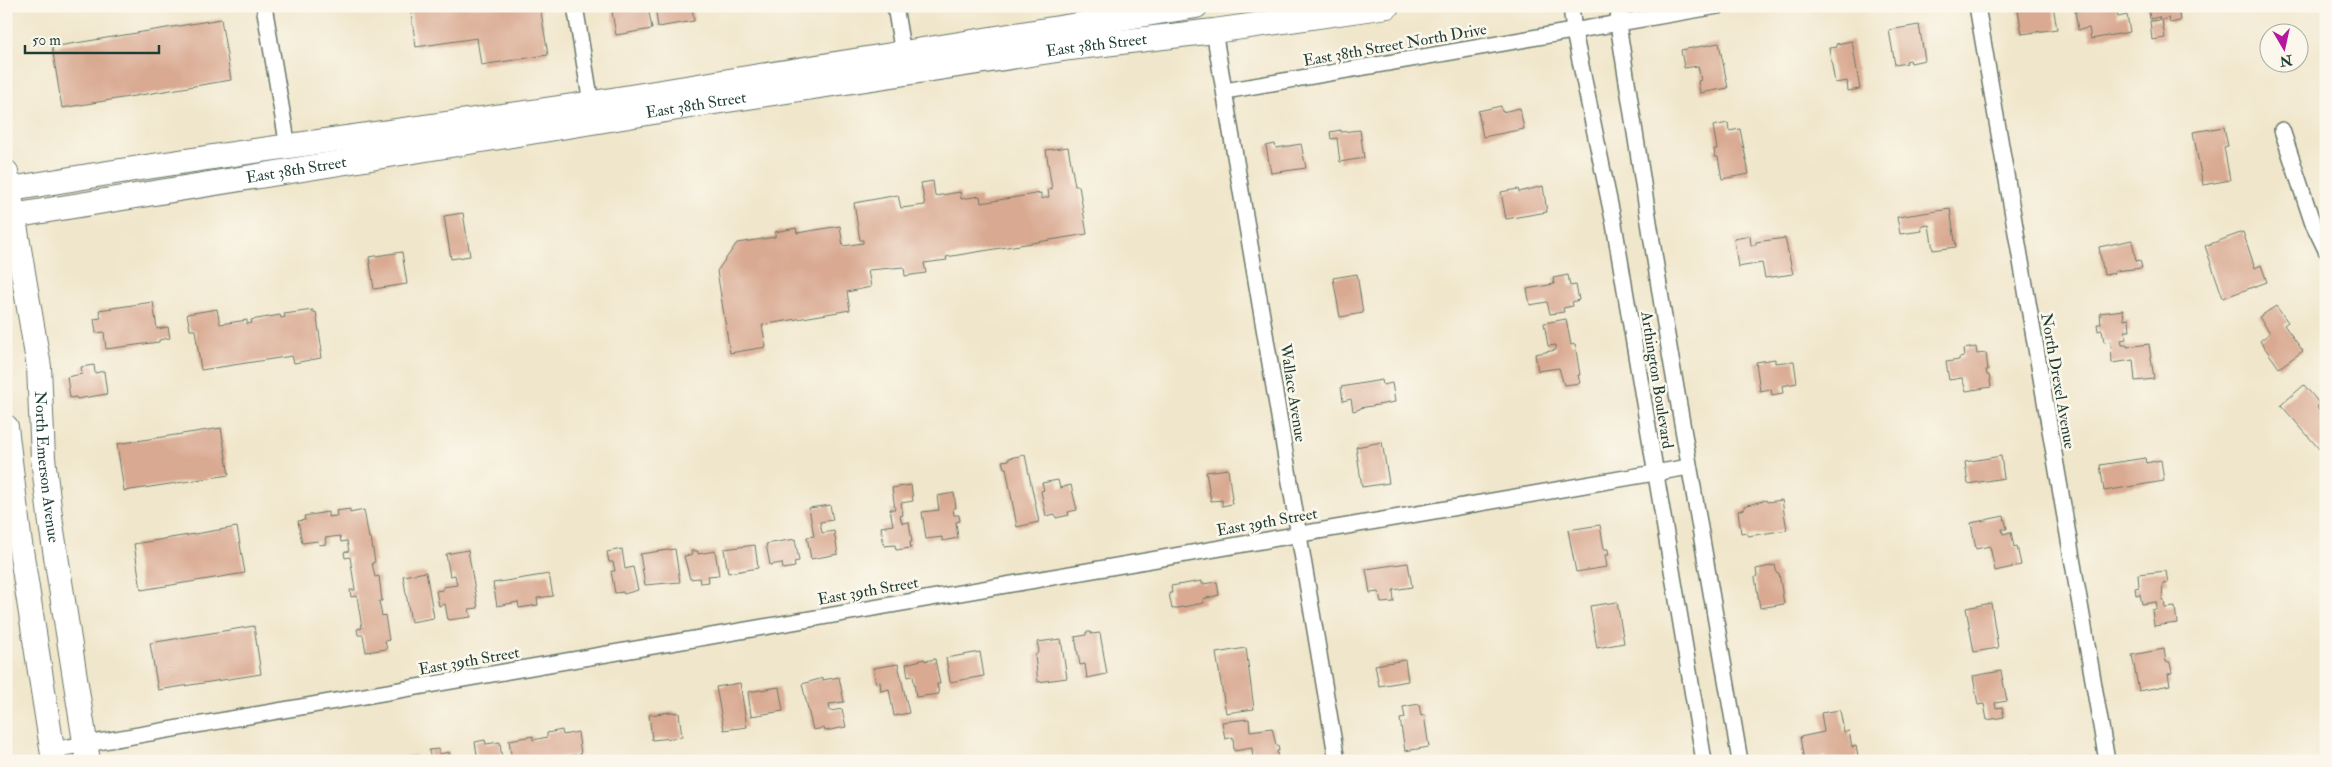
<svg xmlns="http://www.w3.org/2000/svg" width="2332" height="767" viewBox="0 0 2332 767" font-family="'IM FELL Double Pica',serif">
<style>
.building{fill:#d9a991}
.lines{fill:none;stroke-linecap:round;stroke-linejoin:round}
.minor-casing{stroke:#687869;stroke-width:18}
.primary-casing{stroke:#687869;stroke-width:26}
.minor{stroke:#fff;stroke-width:15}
.primary{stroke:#fff;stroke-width:24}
.labels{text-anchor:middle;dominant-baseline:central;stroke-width:5;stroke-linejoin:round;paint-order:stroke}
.street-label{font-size:16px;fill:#1f3d34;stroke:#fbf7ec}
</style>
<rect width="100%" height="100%" fill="#fbf7ec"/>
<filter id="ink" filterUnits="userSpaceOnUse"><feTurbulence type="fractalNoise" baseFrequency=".02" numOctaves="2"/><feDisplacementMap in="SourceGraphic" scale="10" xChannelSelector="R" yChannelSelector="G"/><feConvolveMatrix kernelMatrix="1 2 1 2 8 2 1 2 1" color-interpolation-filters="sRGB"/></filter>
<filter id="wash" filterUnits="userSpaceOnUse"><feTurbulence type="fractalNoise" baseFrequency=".0096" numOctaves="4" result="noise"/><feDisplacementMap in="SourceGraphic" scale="20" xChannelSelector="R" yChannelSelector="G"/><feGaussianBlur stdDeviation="1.12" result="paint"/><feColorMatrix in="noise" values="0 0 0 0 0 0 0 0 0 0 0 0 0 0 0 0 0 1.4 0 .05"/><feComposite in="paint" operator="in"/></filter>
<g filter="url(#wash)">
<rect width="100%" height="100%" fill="#f0e6cb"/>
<g id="blocks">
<g class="building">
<path d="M410,6H540L548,55L481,65L477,38L416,47Z"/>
<path d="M648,6L652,29L616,35L612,12Z"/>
<path d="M655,6H692L694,21L658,27Z"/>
<path d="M2040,6H2053L2057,29L2022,34L2018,10Z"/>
<path d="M2096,6H2116L2118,17L2127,15L2130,32L2091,39L2089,28L2078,30L2075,11Z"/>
<path d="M2148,6H2178L2180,21L2170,23L2169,18L2162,20L2165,38L2152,40L2150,21L2160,20L2159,17L2150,19Z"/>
<path d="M221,19L231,80L62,108L52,47Z"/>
<path d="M1919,25L1925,60L1911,63L1910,60L1906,61L1907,63L1895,65L1889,30Z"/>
<path d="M1852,41L1860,89L1848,91L1847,81L1835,83L1829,48L1837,47L1836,44Z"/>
<path d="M1719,43L1728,88L1700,93L1698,81L1701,80L1698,66L1684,68L1681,50Z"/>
<path d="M1501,106L1502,112L1520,108L1524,129L1483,137L1478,111Z"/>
<path d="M1728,123L1729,131L1740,129L1749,174L1722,179L1718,157H1715L1714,149H1717L1713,126Z"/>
<path d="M2224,127L2228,146L2224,147L2230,180L2203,185L2193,132Z"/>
<path d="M1341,130V132L1360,130L1364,158L1340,162L1337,138L1331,139L1330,132Z"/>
<path d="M1275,144L1276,148L1301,144L1306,168L1271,173L1266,146Z"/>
<path d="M1068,147L1075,186H1079L1087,234L946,257L947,260L924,263L926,273L905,276L904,267L868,270L871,287L847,292L850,310L762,325L766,347L730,353L717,271L737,243L775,237V232L796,228L797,233L840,226L843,246L863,243V240H860L854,203L898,195L901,208L925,205L921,183L933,181L935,196L960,192L961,199L980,196L981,203L1041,193V199L1049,197L1048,190L1052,189L1046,150Z"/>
<path d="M1543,186L1547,212L1506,219L1501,192L1518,189L1519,192Z"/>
<path d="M1950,209L1956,247L1933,250L1929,225L1921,226L1922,231L1900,234L1897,217Z"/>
<path d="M463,213L470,256L451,259L444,216Z"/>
<path d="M2243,232L2255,268L2261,265L2267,282L2223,298L2205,246Z"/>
<path d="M1750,236L1751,246L1756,245V242L1785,238L1793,274L1765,278L1762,263L1738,267L1734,239Z"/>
<path d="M2132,240L2136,261L2140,260L2142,268L2115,271L2116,273L2104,275L2099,247Z"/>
<path d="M402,252L407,284L374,289L369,257Z"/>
<path d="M1357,274L1363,313L1340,317L1333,278Z"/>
<path d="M1568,275L1570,286L1576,285L1579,300L1572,302L1573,306L1563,308L1564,312L1550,314L1547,302L1530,305L1527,289L1554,284L1553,278Z"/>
<path d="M153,302L157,329L168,327L170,338L159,340V342L106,349L104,332L96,333L94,319L101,318L99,310Z"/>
<path d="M2276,306L2288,322L2284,325L2303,351L2279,368L2260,341L2270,333L2259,317Z"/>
<path d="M217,309L220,324L247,320V324L252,323L251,320L280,315L281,318L285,317L284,314L313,310V313L316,312L322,351H320L321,358L294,363L292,356L201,370L195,330H190L187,314Z"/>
<path d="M2123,310L2124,320L2129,319L2130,331H2125L2126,339L2121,340L2122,345H2127V347L2149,344L2154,379L2135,381L2133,360L2112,363L2111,341L2104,342L2102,330L2098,331L2097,324H2101L2100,313Z"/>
<path d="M1566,319L1571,345L1575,344L1580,375H1578L1580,383L1564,385L1559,368L1538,371L1535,354L1556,350V345L1548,346L1544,323Z"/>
<path d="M1976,347L1977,354L1986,353L1988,370H1986L1987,375H1989L1991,387L1966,391L1962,378L1949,380L1946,362L1959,360V358L1964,357L1963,349Z"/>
<path d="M1775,359V363L1794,361L1797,383L1782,386L1783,393L1772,395L1771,389L1760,391L1756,362Z"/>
<path d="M94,365L95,373L104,371L107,394L77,399L76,397L70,398L67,377L82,374L81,367Z"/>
<path d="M1382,380L1383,385L1392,383L1395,402L1360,408V409L1353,411L1351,399L1343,401L1341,387Z"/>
<path d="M2304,385L2320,404L2317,407L2326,417V447L2321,451L2281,405Z"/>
<path d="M221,428L229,475L124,491L117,444Z"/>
<path d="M1382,442L1389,483L1362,487L1356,447Z"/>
<path d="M1025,455L1039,522L1017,527L1006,468H1004L1002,461L1009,460V458Z"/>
<path d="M2001,456L2004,478L1968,484L1965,462Z"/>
<path d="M2145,458L2146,463L2161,460L2164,481L2104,491L2100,465Z"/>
<path d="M1228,469L1232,499H1231L1232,504L1222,506V500L1211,501L1206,472Z"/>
<path d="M1058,480L1060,488L1071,485L1077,510L1068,512L1069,515L1056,518L1055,514L1046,516L1041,491L1044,490L1042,483Z"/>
<path d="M911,485L913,501L901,503L903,515L900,516L902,523L909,522L912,542H910L911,548L896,550L895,545L884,546L881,527L893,525L890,509H895L892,488Z"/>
<path d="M954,493L956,508H953L954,515H959L960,521L956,522L958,538L942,541V537L926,539L922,512L939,510L937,496Z"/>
<path d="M1766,500L1767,502L1782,500L1787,530L1748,536L1747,532L1741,533L1738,511L1744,509V506Z"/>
<path d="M830,505L833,520L820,522L822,533L834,531L838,554L811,559L807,537L814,536L809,508Z"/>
<path d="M350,509V513L364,510L369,538H371L375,562L372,563L375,577L379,576L382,601H379L382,616L385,615L389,640L385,641L387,649L366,652L363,635H358L357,629L362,628L357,596L351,597L350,590H355L350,557L345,558L344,552L349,551L347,541L341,542L340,536L325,538L326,544L319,545L318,541L302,543L298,521L305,520L304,516L328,512V517L337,516L336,511Z"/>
<path d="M2004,516L2007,529H2002L2003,534L2011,532L2014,547L2017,546L2021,565L1995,571L1990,546L1976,549L1971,523Z"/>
<path d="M1600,525L1604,549H1608L1609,555H1605L1607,567L1576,572L1568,530Z"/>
<path d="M237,527L245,573L141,590L134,544Z"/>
<path d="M795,539L799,561L794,562L795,567L783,569L782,563L770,565L766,544Z"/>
<path d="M755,545L758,568L728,573L724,549Z"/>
<path d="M622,549L625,569L633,567L638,590L624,594L623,592L615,593L611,571H615L613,562H609L607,552Z"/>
<path d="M675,549L680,582L645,585L640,554Z"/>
<path d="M468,550L478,608L469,609L471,617L448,620L445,604L439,606L436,591L443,590V587L457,585L455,575L450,576L446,554Z"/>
<path d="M691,551H698V554L715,551L719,575L708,576L709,582L700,583L699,578L690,579L684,556L692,555Z"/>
<path d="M1408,563L1412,587L1393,590L1394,602L1381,603L1379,592L1370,593L1366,569Z"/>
<path d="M1775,565L1777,574L1779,573L1784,604L1760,608L1755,577L1757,576L1756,569Z"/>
<path d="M2166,571L2168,583L2163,584L2162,600H2164L2165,608L2175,607L2177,623L2154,626L2152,610L2157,609L2156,602L2142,604L2140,594L2136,595L2135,588L2139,587L2138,574Z"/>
<path d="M426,572L434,618L411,622L403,576Z"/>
<path d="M549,574L553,596L537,598L538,605L519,608L518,602L497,606L493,583Z"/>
<path d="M1202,581V584L1217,582L1219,595L1203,599L1204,603L1172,609L1169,593H1172L1171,586Z"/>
<path d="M1617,602L1624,643L1597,648L1590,606Z"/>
<path d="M1991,603L1998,648L1974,652L1966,608Z"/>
<path d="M254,626L261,674L158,690L150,643Z"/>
<path d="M1086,632H1091V634L1100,633L1107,674L1087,678L1085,664L1080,665L1075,637L1086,635Z"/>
<path d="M1061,639L1067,678L1038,682L1035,656L1039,651L1037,642Z"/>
<path d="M1246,648L1254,709L1226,713L1216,653Z"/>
<path d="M2164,649L2166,662H2170L2172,673L2168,674L2170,685L2139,691L2132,655Z"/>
<path d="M980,652L984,676L950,682L946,658Z"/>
<path d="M925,659V661L935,659L940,684H937L939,694L916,697L913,676L908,677L906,664Z"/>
<path d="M1405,660L1408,681L1379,686L1375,665Z"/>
<path d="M898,664L909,713L894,716L889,689L881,691L880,682L876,683L873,668Z"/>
<path d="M2001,671L2007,701L1995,703L1996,708L2002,707L2004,717L1987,720L1984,704L1978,705L1973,676Z"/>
<path d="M839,677L844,702L829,704L830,711L842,709L846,727L825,731L824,728L813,730L802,684L823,678V680Z"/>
<path d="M740,683L747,727L724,730L716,687Z"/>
<path d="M779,687L783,711L751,716L748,692Z"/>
<path d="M1419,704L1421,716L1424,715L1429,747L1405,751L1400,719L1405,718L1403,707Z"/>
<path d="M1840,710L1844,732L1849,731L1852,747L1856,746L1858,757H1854L1855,761H1827L1826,756L1804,761L1800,737L1824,732L1821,713Z"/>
<path d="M671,712L679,713L682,737L652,740L649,715Z"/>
<path d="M1249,719L1250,731L1272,728L1276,745H1278L1279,751H1277L1278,761H1253L1252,748L1234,751L1233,737L1225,739L1222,722Z"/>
<path d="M562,730L563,735L578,732L581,754L550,759L551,761H512L509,740L533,736V740L547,737V733Z"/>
<path d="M485,740L486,744L500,742L502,761H478L475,742Z"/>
<path d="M439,749V754L449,752L450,761H431L429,750Z"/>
<path d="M415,755L416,761H385V760Z"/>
<path d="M2033,755L2034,761H2005V760Z"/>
</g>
</g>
</g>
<g filter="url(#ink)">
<use href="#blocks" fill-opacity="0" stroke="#687869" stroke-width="1"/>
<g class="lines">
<defs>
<g id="minor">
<path d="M264,6L288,147"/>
<path d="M575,6L591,103"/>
<path d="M895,6L903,54"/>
<path d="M1571,6L1574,32L1614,224L1704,761"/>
<path d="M1619,6L1618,24L1665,324L1740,761"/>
<path d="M1977,6L2107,761"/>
<path d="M1214,31L1337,761"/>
<path d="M1225,91L1718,6"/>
<path d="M2282,130L2312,221L2326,250"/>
<path d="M52,750L1689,467"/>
</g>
<g id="primary">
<path id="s1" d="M6,172L39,367L43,458L51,524L88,761"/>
<path d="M6,190C201,156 397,132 593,103C794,72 995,37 1196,6"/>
<path id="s2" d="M6,217L721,101L1070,48L1214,31L1387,6"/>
<path d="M6,427L19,537L54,761"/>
</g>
</defs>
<use href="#minor" class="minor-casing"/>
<use href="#primary" class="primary-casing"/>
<use href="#minor" class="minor"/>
<use href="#primary" class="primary"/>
</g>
</g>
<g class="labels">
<g class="street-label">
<text stroke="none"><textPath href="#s2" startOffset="1104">East 38th Street</textPath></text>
<text transform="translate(1395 45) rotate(-10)">East 38th Street North Drive</text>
<text stroke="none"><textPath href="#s2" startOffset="699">East 38th Street</textPath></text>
<text stroke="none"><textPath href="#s2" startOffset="294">East 38th Street</textPath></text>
<text transform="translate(1657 380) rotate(81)">Arthington Boulevard</text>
<text transform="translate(2058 381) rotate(80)">North Drexel Avenue</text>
<text transform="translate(1293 393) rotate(81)">Wallace Avenue</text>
<text stroke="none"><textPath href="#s1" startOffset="298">North Emerson Avenue</textPath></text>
<text transform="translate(1267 522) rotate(-10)">East 39th Street</text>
<text transform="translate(868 591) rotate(-10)">East 39th Street</text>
<text transform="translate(469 661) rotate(-10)">East 39th Street</text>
</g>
</g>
<rect width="2332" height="767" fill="none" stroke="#fbf7ec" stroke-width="25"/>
<g transform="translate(2284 48) rotate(171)"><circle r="24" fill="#fbf7ec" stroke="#a3ada2"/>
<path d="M0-4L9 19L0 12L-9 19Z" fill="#b5179e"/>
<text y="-8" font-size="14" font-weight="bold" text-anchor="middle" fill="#1f3d34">N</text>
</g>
<path d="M25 45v8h134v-8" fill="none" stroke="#1f3d34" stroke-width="2.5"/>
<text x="32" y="45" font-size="15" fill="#1f3d34" stroke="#fbf7ec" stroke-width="4" paint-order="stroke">50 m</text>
</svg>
